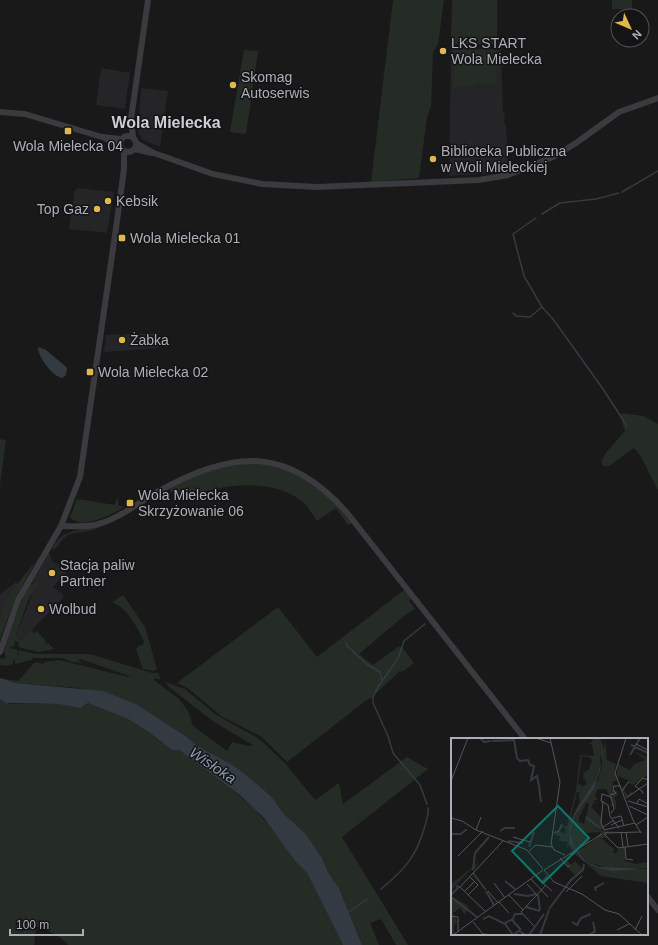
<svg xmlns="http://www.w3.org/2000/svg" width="658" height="945" viewBox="0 0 658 945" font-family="Helvetica,sans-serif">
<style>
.built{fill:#252527}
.green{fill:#252c26}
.water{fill:#333a42}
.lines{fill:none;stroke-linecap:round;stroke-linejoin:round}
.stream{stroke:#333a42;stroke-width:1.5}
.tertiary{stroke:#3a3a3f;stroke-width:6}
.poi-dot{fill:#e0b94c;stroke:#141415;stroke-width:1.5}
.labels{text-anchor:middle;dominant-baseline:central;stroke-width:3;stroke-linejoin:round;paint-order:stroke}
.poi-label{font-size:14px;fill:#acafb9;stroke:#141415;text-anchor:start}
.water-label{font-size:15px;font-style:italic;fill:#879ab0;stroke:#141415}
.quarter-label{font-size:16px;font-weight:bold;fill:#cdced5;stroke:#141415}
.inset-river{fill:none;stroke:#333a42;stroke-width:2}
.inset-road{fill:none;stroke:#54555a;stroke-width:1}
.view{fill:#0f766e;fill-opacity:0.15;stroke:#0f766e;stroke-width:2}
.inset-edge{fill:none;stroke:#acafb9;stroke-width:2}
</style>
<rect width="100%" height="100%" fill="#19191a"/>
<g class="built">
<path d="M451,48L501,49L503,113L505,114L504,124H506L508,167L491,170V173L449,176Z"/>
<path d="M101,68L130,73L125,109L96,105Z"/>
<path d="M141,88L168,91L160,147L143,140L138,132Z"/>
<path d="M78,188L114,192L107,233L69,229L75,190Z"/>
<path d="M158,333V348L104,352L106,335Z"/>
<path d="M49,552L53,563L58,564L66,573L53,587L63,595V598L21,641L16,635L35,588V582L32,583Z"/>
<path d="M16,582L18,584L0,622V594Z"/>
</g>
<g class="green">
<path d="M393,0H444L438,44L433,52L431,107L427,117L419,178L371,182Z"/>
<path d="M452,0H497V44H451Z"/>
<rect x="612" y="0" width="20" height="9"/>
<path d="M244,50L258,51L246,134L230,132Z"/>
<path d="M454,50L497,51L496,84L474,83V86H454Z"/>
<path d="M622,413L643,416L658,424V490L640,455L634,448L609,466H603L601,462L605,454L625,431L620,416Z"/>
<path d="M0,439L6,440L0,485Z"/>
<path d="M252,463C303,469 320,487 352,523L348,525L336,508L317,521C313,515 308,506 302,501C280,484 246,483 220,488C205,491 193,495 178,495L176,491L171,492L169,488C195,474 223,465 252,463Z"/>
<path d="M117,498H118V505L124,507C112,514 82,531 70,517L77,499L115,505Z"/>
<path d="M99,527C90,534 74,530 65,537C60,540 58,549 52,550C60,529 80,530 99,527Z"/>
<path d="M37,559L15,599L0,639C0,633 0,626 0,620C3,598 24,577 37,559Z"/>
<path d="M37,582L39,583L28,600L16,635L21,641L31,630L34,633L37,631L46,641L45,644L48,643L54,649L38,652L18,647L19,642L15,641L14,646L9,648L18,650L17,660L19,650L35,654H90L152,673H158L161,680L155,678L154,680L179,699L188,711L193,726L227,751L232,742L249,746L253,745L214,722L169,687L165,682L185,689L215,714L258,738L285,763L315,800L339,783L343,804L407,757L428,769L342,837L408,945H396L381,919L370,923L379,945H362L339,888L329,874L322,858L306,834L283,813L272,797L246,775L234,766L196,745L187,737L138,705L79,688L16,683L0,678L18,681L35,662L44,664V662L59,660L128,677L130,676L80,659L78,661L84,663L72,662L62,658H32V660L15,664V661L13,659V664L7,666L0,665V658L4,659L6,657L4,652L8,638L22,599L30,585Z"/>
<path d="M404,590L411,599L409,601L415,609L405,615L359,654L373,665L398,647H402L414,663L404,671L399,672L371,698L368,699L287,762L262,737L221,716L189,689L177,683L278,607L317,657Z"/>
<path d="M123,595L145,627L157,669L153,671L143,669L136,650L138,646L143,645L144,641C136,626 129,609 112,602Z"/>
<path d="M0,699L10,704H58L80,708L88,703L128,719L147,731L160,742L179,750L235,792L254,808L286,846L296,862L307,873L343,945H68C61,935 47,931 36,926L34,945H0Z"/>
</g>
<g class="water">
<path d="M38,347L46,350L65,366L67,368L66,375L62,378C52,376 38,357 38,347Z"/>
<path d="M0,678L16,683L103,691L138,705L187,737L196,745L234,766L246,775L272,797L283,813L306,834L322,858L329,874L339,888L362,945H343L307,873L296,862L263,817L241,796L179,750H172L147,731L128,719L88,703L80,708L58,704L6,703L0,699Z"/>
</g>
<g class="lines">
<g class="stream">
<path d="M622,192L658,171"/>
<path d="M542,214L560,203L596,199L619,193"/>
<path d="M536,218L513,234L524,276L542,307L553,319L603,389L627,426"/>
<path d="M513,313L516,316L530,317L542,307"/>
<path d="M425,624L404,641L398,658L378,687L373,697V703L388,736L393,753L420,785L427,804"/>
<path d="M346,642L347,646L368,665L380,672L382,681"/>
<path d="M381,889C404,870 416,857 424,829C426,822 429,815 428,808"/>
<path d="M347,913L367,899"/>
</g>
<g class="tertiary">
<path d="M0,112L25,114L102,137L121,139"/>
<circle cx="128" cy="144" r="8"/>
<path d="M103,137L120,146"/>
<path d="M133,137L131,119L148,0"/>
<path d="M136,143L154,153L213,174L262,184L317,187L479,180L508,175L553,157L576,143L619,112L658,98"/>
<path d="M135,149L152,153"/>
<path d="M61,526C73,526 84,527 95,525C118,520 139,502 159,491C234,449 289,446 348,514L525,739"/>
<path d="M0,652L18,600L61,526L80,477L116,228L124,169V152"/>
<path d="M647,896L658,910"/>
</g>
</g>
<g class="poi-dot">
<circle cx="443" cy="51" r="4"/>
<circle cx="233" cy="85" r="4"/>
<rect x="64" y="127" width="8" height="8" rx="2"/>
<circle cx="433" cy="159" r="4"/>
<circle cx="108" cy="201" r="4"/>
<circle cx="97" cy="209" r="4"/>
<rect x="118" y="234" width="8" height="8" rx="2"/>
<circle cx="122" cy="340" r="4"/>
<rect x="86" y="368" width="8" height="8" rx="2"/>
<rect x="126" y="499" width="8" height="8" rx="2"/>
<circle cx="52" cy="573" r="4"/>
<circle cx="41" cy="609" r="4"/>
</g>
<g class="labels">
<g class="poi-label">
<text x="451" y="43">LKS START<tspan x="451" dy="16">Wola Mielecka</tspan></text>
<text x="241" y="77">Skomag<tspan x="241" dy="16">Autoserwis</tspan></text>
<text x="68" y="146" text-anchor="middle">Wola Mielecka 04</text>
<text x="441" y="151">Biblioteka Publiczna<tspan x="441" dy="16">w Woli Mieleckiej</tspan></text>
<text x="116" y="201">Kebsik</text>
<text x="89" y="209" text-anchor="end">Top Gaz</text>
<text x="130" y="238">Wola Mielecka 01</text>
<text x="130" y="340">Żabka</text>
<text x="98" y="372">Wola Mielecka 02</text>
<text x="138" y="495">Wola Mielecka<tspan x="138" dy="16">Skrzyżowanie 06</tspan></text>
<text x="60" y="565">Stacja paliw<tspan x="60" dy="16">Partner</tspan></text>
<text x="49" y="609">Wolbud</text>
</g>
<g class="water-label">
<text transform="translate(213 765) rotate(34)">Wisłoka</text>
</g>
<g class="quarter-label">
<text x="166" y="122">Wola Mielecka</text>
</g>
</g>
<g transform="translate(451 738)">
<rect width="197" height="197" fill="#19191a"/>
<path d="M142,0H149V31L144,47L123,76L118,91L119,105L132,123L147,130L161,133L197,131V145L150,138L125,117H117L122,114L118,107L115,111L117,104L108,103L109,98L101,97L106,96L104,93L115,95L114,90L109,88H116L125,53L129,17L143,18L141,7L138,5H141ZM131,18L140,20L141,23L138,32H133L137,33L133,34L132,39L136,46L132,48L127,46ZM126,54L131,56H127L129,63L119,83ZM150,0L153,12L154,0L156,22L165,26L163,34L172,52L171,48L174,50L173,47L174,49L177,44L180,43L166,38L167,26L179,32L183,26L195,22L181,12L197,20V37L182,47L177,45L174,50L173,53L176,54L174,55L178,57L179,53L182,56L175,59L166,42L161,44L163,49L159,51L166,53L167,57L163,60L165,63V73L163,67L158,68L162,65L155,51H147L144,57L146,62H142L148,66L143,64L140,69L150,79L152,92L147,88L145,90L152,93L173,94L156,95V99L153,97L156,100H150L164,112L162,113L164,116L168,111L174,109V123L185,126L197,124V130L159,131L134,123L126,113L135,108L150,97L143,101L151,94L135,95V99L140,104L126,112L121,105L119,94L124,77L147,42L151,27ZM136,64L138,67L133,86L128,84V79ZM116,122L120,127L124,123L132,132L124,138L113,124ZM28,124L25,129L21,133L20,131L0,153V146ZM0,158L17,168L14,177L9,170L2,175L6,184L3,188V195L0,197Z" fill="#252c26" fill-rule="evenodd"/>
<path d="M149,0L151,15L149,33L142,52L124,77L119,94L122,107L134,123L148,129L197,131L161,133L147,130L132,123L119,105L118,91L123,76L146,40L150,23Z" fill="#333a42"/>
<path class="inset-river" d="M29,0L33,4L40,3M41,3L63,2L66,20L69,23L77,22L79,27L83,28L80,42L86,38L88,48M180,7L197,15M179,17L189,0M88,48L90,64M135,79L150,91M49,93L54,90H64M103,95L108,93L111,86M0,96H10L16,91M57,103L72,105M78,109L83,94M22,132L24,115L38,99M22,135L35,152M54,143L64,151M35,153L43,167M145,153L144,150L153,145M63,156L77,158L85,156M0,157L8,149L5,148M87,157L89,172M0,159L26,179M75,169L89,173M98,171L120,142L132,132L133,126M32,181L38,178L54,186L62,197M61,182L70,192M121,184L126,187L130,180L140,176M54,185L62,181L64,176H71M63,196L68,193L75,197M78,197L93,176M89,197L98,172M138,197L144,193L142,184"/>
<path class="inset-road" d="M85,0L100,5M99,0L109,44L100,106L103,112L114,117M175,0L164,35L182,82L190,95M185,6L197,12M0,43L17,0M171,53L178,43M191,56L192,54L184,48L192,40L197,42M159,57L165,55L162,52L163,48H169M175,60L197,45M152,63L150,85L153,92L184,85M177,63L197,69M186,65L188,61L197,66M178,68L197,77M160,75L163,71L160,59L151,56L150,63L157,67L159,78L168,90M0,80L11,83L25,92L76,112L92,131M162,80L170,78L173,88M160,87L171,82M185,87L197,79M152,89L163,82M25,92L30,79M170,94L172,109M175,94L177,108M153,95L190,94M153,96L167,110L197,106M62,99L79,104M174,109L175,121L182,122M78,113L85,107L101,109M7,118L32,93M109,120L117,129L119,127M93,132L103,144L131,156L154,172L168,176L191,197M93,132L151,96M96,138L91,144L101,153M80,141L97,159M43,145L54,160M76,146L86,157M14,153L24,143M37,153L47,165M115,154L131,138M17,157L27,147L19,139M58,157L72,172M48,164L58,175M35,174L9,149L52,103M0,178L7,179V194M22,184L32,196L43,197M83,188L70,174L95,147M166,192L178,186M184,192L191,178M2,197L92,132"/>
<path class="view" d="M107,68L138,100L92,145L61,113Z"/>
<rect width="197" height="197" class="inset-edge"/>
</g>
<g transform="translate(630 28) rotate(134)"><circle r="19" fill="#141415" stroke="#515257"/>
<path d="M0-3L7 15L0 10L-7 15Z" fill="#e0b94c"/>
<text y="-6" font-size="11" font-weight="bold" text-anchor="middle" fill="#acafb9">N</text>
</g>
<path d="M10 929v6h73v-6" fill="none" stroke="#acafb9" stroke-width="2"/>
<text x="16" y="929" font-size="12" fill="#acafb9" stroke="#141415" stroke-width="3" paint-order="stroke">100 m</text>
</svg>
